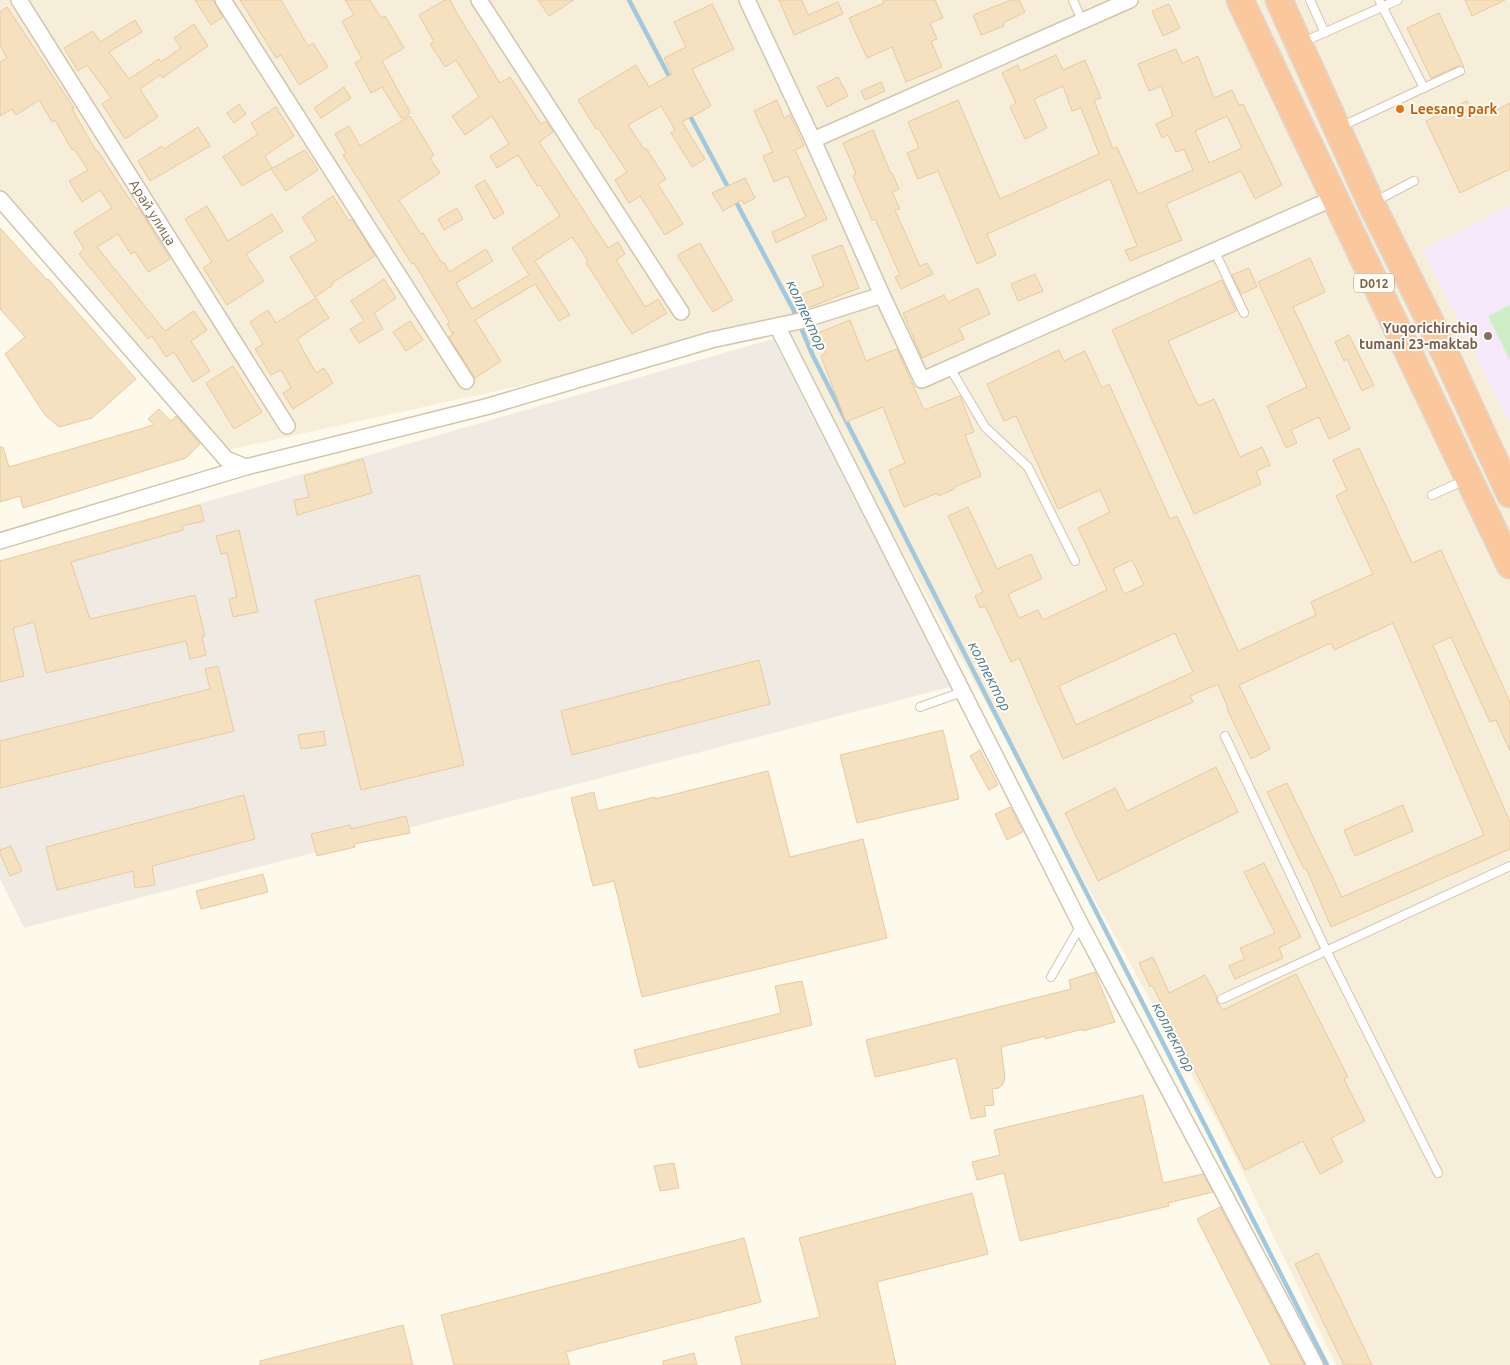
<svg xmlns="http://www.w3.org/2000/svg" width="1510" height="1365" viewBox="0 0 1510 1365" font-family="Ubuntu,sans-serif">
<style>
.residential{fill:#f6eed8}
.industrial{fill:#efebe3}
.education{fill:#f7e7fb}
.green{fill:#cfeec7}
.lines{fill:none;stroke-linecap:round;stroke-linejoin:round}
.stream{stroke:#a2c8dd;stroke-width:4.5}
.building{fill:#f5e0c0;stroke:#e9ca9f;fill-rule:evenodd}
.lane-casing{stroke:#d2c5ae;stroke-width:10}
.street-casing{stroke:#d2c5ae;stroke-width:18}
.highway-casing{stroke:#ddd7d0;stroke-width:29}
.lane{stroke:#fff;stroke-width:8}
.street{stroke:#fff;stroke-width:15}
.highway{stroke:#fbc89e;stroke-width:26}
.food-dot{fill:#e8710a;stroke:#fffcf3;stroke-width:2}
.education-dot{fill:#8d6e63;stroke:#fffcf3;stroke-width:2}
.labels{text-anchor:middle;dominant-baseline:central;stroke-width:4;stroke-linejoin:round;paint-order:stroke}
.shield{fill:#fffcf3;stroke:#a3937d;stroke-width:1}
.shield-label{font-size:12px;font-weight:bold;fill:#7c664b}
.food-label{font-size:14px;font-weight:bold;fill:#c56008;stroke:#fffcf3;text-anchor:start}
.street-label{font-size:14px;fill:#7c664b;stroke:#fffcf3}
.education-label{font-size:14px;font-weight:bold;fill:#785e54;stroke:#fffcf3;text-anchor:end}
.water-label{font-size:15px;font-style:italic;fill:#447a98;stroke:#fffcf3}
</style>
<rect width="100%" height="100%" fill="#fefaeb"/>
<path class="residential" d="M0,0H1510V1365H1336L1222,1130L779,329L219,452L0,197Z"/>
<path class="industrial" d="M773,339L950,687L24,928L0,879V561Z"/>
<path class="education" d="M1510,206V423L1423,250Z"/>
<path class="green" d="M1510,305V361L1488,316Z"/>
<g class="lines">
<g class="stream">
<path d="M629,0L671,80"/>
<path d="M689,114L730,191"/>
<path d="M735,200L794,311L813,356L1327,1365"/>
</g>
</g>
<g class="building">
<path d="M195,0H213L223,17L211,25Z"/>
<path d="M240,0H281L308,46L313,43L328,67L299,85L281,55L276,58Z"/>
<path d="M345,0H370L381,18L385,16L404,48L382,61L410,112L409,114L402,119L382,87L371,93L355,63L362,59L342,21L354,15Z"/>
<path d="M445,0H450L458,15L500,83L510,77L541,124L546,121L553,132L539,142L608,248L618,242L625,254L616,260L645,307L658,299L667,313L632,334L586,263L588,261L572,237L535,261L570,315L559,321L535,284L475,320L501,361L475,378L449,337L455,332L452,333L447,324L450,323L414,263L412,264L392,233L343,155L346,153L335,134L349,126L360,146L410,116L434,155L430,158L440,173L399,200L421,234L423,233L442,263L444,262L449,272L486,249L493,261L456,283L472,309L529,275L512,248L560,216L540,185L537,186L518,155L497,168L490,156L509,144L492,116L465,135L452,116L479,97L456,60L445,67L430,44L434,42L419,15Z"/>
<path d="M538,0H574L549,16Z"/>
<path d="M779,0H802L808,15L838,2L843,14L794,35Z"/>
<path d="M883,0H935L943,18L930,23L937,39L931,41L942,67L906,82L892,47L867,58L849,18L884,3Z"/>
<path d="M1011,0H1019L1025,12L1003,23L1004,26L981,35L973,15Z"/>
<path d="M1465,0H1505L1472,16Z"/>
<path d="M712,4L734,49L692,69L711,106L682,122L705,159L692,167L671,133L675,130L661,106L628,125L644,149L646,148L666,179L658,184L683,224L665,235L640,196L629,203L615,180L627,172L598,128L596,129L578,100L636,65L649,87L672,74L664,58L686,47L674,22Z"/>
<path d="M1169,4L1180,28L1163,36L1152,11Z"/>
<path d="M7,7L74,108L72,109L96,151L97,150L136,209L138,207L170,259L148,272L135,252L131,254L118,234L97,247L165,331L194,311L207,330L191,341L210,371L193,382L174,352L166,357L152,336L148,339L79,254L84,249L74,232L112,208L100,190L82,202L69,181L88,170L74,149L72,150L55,120L52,122L39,100L16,115L12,109L0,116V62L7,58L0,46V12Z"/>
<path d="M1439,13L1464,67L1458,66L1431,78L1407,28Z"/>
<path d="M135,20L142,32L109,52L129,79L159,59L161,62L181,48L174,38L194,24L208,46L162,78L160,75L140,89L158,117L125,139L102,104L111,98L87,65L78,71L64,48L93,31L100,42Z"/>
<path d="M1176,49L1182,63L1198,56L1214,98L1232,90L1239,105L1243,104L1282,185L1255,199L1241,171L1166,204L1182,240L1130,261L1125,250L1137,246L1110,179L987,234L996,255L977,264L938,171L918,179L907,153L919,148L908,122L958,100L1000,199L1099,154L1081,108L1072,111L1063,86L1034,99L1047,128L1025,139L1010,107L1016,103L1002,73L1018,65L1020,71L1056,55L1063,70L1085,60L1101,98L1094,100L1113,149L1117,147L1138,194L1193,170L1184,149L1176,152L1168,135L1162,138L1156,124L1173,116L1161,86L1149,91L1138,64ZM1227,116L1242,148L1209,163L1195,131Z"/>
<path d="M838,77L848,96L827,107L817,87Z"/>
<path d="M881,82L885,91L865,100L861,91Z"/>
<path d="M344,87L351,98L321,118L314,108Z"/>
<path d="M777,100L784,118L790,115L804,146L795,150L827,219L776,243L772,232L806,217L788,176L774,182L763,156L773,152L754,111Z"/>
<path d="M1467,101L1474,115L1487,109L1489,114L1510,103V169L1460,193L1426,121Z"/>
<path d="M239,104L246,114L234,123L227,113Z"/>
<path d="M276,107L294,136L265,156L272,168L242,186L223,157L258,134L251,123Z"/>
<path d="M198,127L210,146L150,181L138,161L162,146L164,149Z"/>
<path d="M873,130L891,174L892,173L899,189L892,192L900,209L895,210L920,266L927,263L933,274L901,289L895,277L900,275L875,219L872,220L853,176L856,174L843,143Z"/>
<path d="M305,150L318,170L286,191L271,169Z"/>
<path d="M745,178L755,198L744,204L742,200L723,211L712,193Z"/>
<path d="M485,180L504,213L494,219L475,186Z"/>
<path d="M333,196L349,221L352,219L375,256L332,283L333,285L315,297L290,257L317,241L302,217Z"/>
<path d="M207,206L228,241L272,214L283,231L246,254L264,281L227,305L203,268L212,262L185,219Z"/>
<path d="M457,208L463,219L444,230L438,219Z"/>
<path d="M0,228L47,280L48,279L136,379L92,418L59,427L45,415L5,354L25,337L0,309Z"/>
<path d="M700,243L733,300L713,312L677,255Z"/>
<path d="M842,245L859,288L808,308L802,294L824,286L812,256Z"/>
<path d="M1310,258L1325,292L1293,307L1350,429L1329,439L1319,417L1291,430L1297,443L1286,448L1267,406L1307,387L1258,282Z"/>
<path d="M1249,268L1257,287L1241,294L1232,275Z"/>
<path d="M1035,274L1043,291L1018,301L1011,284Z"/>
<path d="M384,279L396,298L374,313L383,329L359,343L350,329L364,321L351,301Z"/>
<path d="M1222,280L1236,311L1168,341L1198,406L1214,399L1240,457L1262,447L1270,465L1256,471L1261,484L1194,514L1112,330Z"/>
<path d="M978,288L990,314L959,328L964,339L922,358L903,313L944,295L948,302Z"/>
<path d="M316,298L329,318L297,339L316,373L324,368L333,383L293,409L283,393L291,388L281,370L271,375L255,349L263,344L250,322L268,310L276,323Z"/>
<path d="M850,320L866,361L897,349L924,410L960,396L974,432L965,435L981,476L954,487L955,489L938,496L937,493L904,507L889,470L905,463L883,407L846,422L821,356L826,353L818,333Z"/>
<path d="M410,321L423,340L406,351L393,332Z"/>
<path d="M1349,335L1374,385L1362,391L1347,359L1344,361L1335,342Z"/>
<path d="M1059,350L1064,361L1085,351L1102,388L1109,384L1170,519L1177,516L1238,651L1316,615L1311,602L1373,574L1336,496L1347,490L1333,460L1359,448L1412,563L1441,550L1510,702V751L1496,720L1490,722L1451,637L1433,645L1510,822V849L1331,927L1306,868L1304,869L1267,792L1287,783L1342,897L1484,835L1393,623L1334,650L1331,643L1239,685L1270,749L1251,759L1227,709L1228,708L1218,684L1190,696L1193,702L1063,759L1019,658L1011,662L985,606L980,608L975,596L983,592L948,516L968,507L997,569L1031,554L1042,579L1008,594L1019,618L1038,610L1043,620L1107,590L1078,528L1110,512L1100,490L1058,509L1016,416L1004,421L987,384ZM1132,560L1144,585L1124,594L1113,569ZM1175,633L1193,672L1076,725L1059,686Z"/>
<path d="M233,366L262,412L234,429L206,383Z"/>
<path d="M159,409L171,421L176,416L200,444L186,458L23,508L20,496L0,502V447H3L9,467L154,425L148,419Z"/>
<path d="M363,459L372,493L297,515L294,500L309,497L304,476Z"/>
<path d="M200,505L204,521L182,526L183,530L71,562L90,619L195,595L205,636L202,637L206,655L190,659L186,641L46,673L34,622L13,628L24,676L0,682V561Z"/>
<path d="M239,530L258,612L233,617L229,599L237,597L227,553L221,554L216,536Z"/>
<path d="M419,575L464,765L361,790L315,600Z"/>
<path d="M759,660L770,704L572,755L561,711Z"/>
<path d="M218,666L234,731L0,788V741L210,689L205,669Z"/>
<path d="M943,730L959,799L857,823L840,755Z"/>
<path d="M324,731L326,745L301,749L298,735Z"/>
<path d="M980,750L998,785L989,790L970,756Z"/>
<path d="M1216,767L1238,812L1098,881L1065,813L1115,788L1127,811Z"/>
<path d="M768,771L790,857L863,839L887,938L642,997L614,881L593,886L571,798L594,792L598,811L655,797V799Z"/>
<path d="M244,795L255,839L152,866L155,885L135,888L133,871L57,890L46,847Z"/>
<path d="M1403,805L1413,831L1355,856L1344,830Z"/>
<path d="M1010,807L1023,832L1007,840L995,814Z"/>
<path d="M406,816L410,833L354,844L355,847L317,856L311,834L350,825L351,829Z"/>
<path d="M11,846L22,871L10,876L0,854V850Z"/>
<path d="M1264,863L1301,937L1279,948L1283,958L1235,979L1229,966L1245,959L1240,948L1275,933L1244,872Z"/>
<path d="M263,874L268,892L201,909L196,891Z"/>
<path d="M1153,957L1169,993L1205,975L1217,997V1002L1223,1010L1296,974L1348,1077L1344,1079L1365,1121L1331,1138L1343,1162L1320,1174L1303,1141L1245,1170L1152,985L1150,987L1139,963Z"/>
<path d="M1095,972L1115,1022L1083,1031V1029L1045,1039V1036L1001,1047L1005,1077L1003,1084L999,1088L992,1089L994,1105L984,1106L986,1116L971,1119L956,1058L875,1077L866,1040L1071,989L1069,980Z"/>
<path d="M802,981L812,1025L639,1068L634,1050L781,1013L775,986Z"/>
<path d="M1143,1095L1163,1183L1203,1174L1213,1192L1168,1203L1169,1206L1020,1241L1004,1173L977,1180L972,1162L1000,1155L994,1130Z"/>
<path d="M674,1163L679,1188L660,1191L654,1166Z"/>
<path d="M972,1193L988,1254L877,1282L896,1365H742L735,1337L820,1317L799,1238Z"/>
<path d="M1220,1207L1304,1365H1271L1197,1219Z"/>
<path d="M744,1238L761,1302L566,1352L570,1365H454L441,1315Z"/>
<path d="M1318,1253L1352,1323L1372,1365H1344L1295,1264Z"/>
<path d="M403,1325L413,1365H260V1361Z"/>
<path d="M694,1353L697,1365H663V1361Z"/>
</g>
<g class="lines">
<defs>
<g id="lane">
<path d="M1073,0L1082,21"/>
<path d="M1310,0L1325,33"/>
<path d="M1379,0L1424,88"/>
<path d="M1303,42L1398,0"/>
<path d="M1340,127L1460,71"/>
<path d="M1374,202L1414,181"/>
<path d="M1215,252L1244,313"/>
<path d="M950,368L985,427L1028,467L1075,561"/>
<path d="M1432,495L1465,480"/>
<path d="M920,707L962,692"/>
<path d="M1225,736L1327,952L1438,1173"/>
<path d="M1051,977L1081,925"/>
<path d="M1222,999L1510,866"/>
</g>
<g id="street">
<path id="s1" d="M19,0L287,426"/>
<path d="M223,0L466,381"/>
<path d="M479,0L681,312"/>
<path d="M747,0L813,140L882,295L922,380L1334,198"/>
<path d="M813,140L1130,0"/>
<path d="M0,199L226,459L246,467"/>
<path d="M777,326L1081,925L1315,1365"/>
<path d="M0,541L246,467L489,406L711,340L800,321L882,295"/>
</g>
<g id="highway">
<path d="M1240,0L1510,565"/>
<path d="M1279,0L1371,203L1431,323L1510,494"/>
</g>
</defs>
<use href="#lane" class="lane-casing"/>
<use href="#street" class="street-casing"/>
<use href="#highway" class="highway-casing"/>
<use href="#lane" class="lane"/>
<use href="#street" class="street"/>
<use href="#highway" class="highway"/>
</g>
<circle class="food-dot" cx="1400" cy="109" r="5"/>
<circle class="education-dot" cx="1488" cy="336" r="5"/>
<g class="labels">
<rect class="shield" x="1354" y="273.5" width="40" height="19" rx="4"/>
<g class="shield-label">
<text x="1374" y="283">D012</text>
</g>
<g class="food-label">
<text x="1410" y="109">Leesang park</text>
</g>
<g class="street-label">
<text stroke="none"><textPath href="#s1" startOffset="251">Арай улица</textPath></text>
</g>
<g class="education-label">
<text x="1478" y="328">Yuqorichirchiq<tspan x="1478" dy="16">tumani 23-maktab</tspan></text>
</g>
<g class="water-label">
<text transform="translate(807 315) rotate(65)">коллектор</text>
<text transform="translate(990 676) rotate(63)">коллектор</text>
<text transform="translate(1174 1037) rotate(63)">коллектор</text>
</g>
</g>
</svg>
